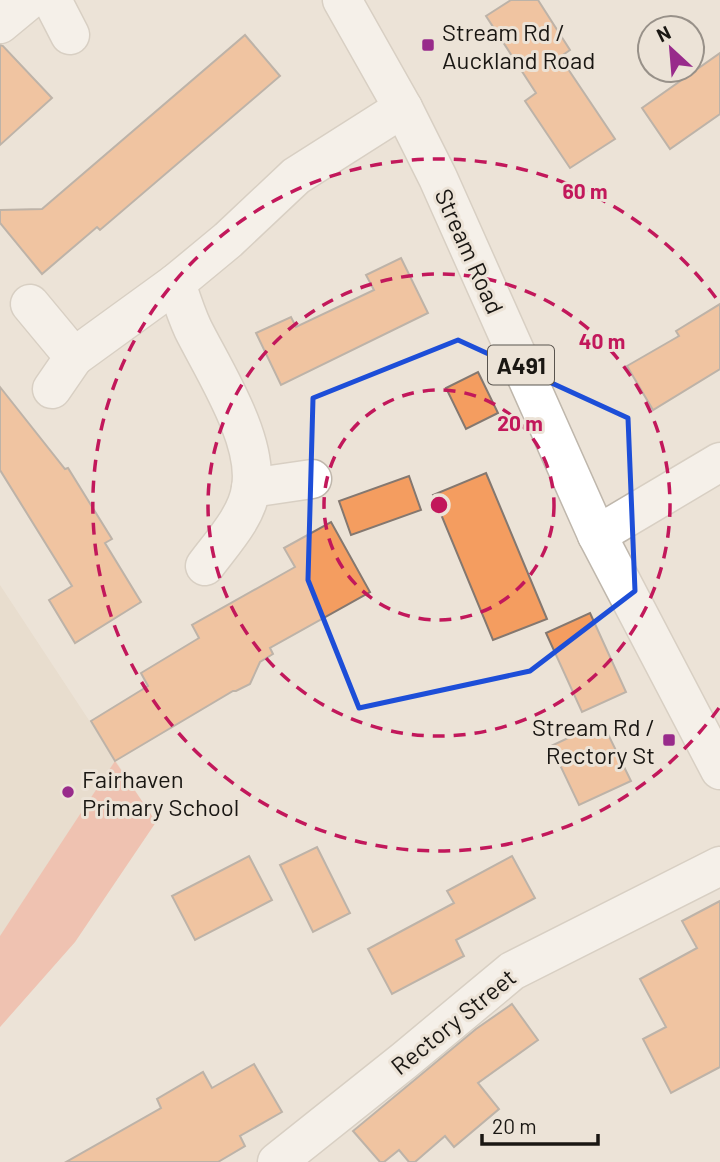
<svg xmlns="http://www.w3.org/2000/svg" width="720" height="1162" viewBox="0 0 720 1162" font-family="Barlow,sans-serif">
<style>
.built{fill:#e2d4c3}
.green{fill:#f29984}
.building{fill:#f49d60;stroke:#847870;stroke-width:2}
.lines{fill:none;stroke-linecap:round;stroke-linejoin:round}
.minor-casing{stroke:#bfb7ac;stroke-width:41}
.trunk-casing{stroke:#bfb7ac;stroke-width:41}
.minor{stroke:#fff;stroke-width:38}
.trunk{stroke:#fff;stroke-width:38}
.marked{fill:none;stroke:#1d4ed8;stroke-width:5;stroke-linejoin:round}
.ring{fill:none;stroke:#c2185b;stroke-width:3.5;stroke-dasharray:12 9}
.poi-dot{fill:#982b8b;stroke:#ece3d7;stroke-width:2.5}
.labels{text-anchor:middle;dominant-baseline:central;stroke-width:6;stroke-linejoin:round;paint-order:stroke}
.shield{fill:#ece3d7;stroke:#59544e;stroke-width:2}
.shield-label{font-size:23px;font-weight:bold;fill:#1a1713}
.poi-label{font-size:24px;fill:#1a1713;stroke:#ece3d7;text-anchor:start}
.street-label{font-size:24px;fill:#1a1713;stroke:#ece3d7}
.centre{fill:#c2185b;stroke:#ece3d7;stroke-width:3.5}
.ring-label{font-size:21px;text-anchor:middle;font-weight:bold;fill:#c2185b;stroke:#ece3d7;stroke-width:6;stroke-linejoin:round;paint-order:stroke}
</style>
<rect width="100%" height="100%" fill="#ece3d7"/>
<path class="built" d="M0,585L156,822L75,942L0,1027Z"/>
<path class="green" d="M115,761L156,822L75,942L0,1027V936Z"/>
<g class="building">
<path d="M511,0H538L570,50L560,57L615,139L570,168L525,101L536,93L486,16Z"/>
<path d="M245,35L280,76L100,230L97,227L42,274L0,223V210L42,209Z"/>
<path d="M0,45L3,46L52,98L0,145Z"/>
<path d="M720,53V114L670,149L642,108Z"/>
<path d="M401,258L428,313L281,385L256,333L291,317L296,327L374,290L366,275Z"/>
<path d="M720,304V369L653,410L627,366L679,336L676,331Z"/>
<path d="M478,372L498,413L466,429L446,388Z"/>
<path d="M0,387L65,469L68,468L112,539L105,543L141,602L75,643L49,600L72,586L0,470Z"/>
<path d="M486,473L547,619L493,640L433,495Z"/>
<path d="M409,476L421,510L351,535L339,501Z"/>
<path d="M331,522L370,592L270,648L273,654L260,662L250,684L236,691H233L115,761L91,721L148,686L141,673L199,638L192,625L295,567L284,548Z"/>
<path d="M590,613L626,692L582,712L546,633Z"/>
<path d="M602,722L631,781L579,805L551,746Z"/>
<path d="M317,847L350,913L313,932L280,865Z"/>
<path d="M249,856L272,900L195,940L172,896Z"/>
<path d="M512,856L535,898L456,940L464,956L392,994L368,949L454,903L447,891Z"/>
<path d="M720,901V1067L671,1093L643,1039L666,1027L640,979L697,948L682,921Z"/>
<path d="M512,1004L538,1040L478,1083L499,1109L454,1147L445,1136L415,1162H409L399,1150L384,1162H380L353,1131L476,1029Z"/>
<path d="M254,1064L282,1112L240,1136L245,1146L218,1162H66L161,1108L157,1099L203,1072L212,1088Z"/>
</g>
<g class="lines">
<defs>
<g id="minor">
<path d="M52,0L70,35"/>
<path d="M0,24L29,0"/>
<path d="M30,304L74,357L52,389"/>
<path d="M74,357L176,283"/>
<path d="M251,488L312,479"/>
<path d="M597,535L720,462"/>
<path d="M205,566C222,543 247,517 251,488C259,440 214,371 193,329C186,314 181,298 176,283L228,240L296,176L403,108"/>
<path d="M277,1162L405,1060L512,971L720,866"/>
</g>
<path id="trunk" d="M342,0L403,108L438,178L597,535L720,770"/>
</defs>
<use href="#minor" class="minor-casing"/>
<use href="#trunk" class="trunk-casing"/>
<use href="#minor" class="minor"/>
<use href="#trunk" class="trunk"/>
</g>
<path d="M0 0H720V1162H0ZM458,340L628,418L635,591L530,671L359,708L308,580L313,398Z" fill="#ece3d7" fill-opacity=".55" fill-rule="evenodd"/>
<path class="marked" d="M458,340L628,418L635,591L530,671L359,708L308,580L313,398Z"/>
<g class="ring">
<circle cx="439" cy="505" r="115"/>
<circle cx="439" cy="505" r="231"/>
<path d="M719 708A346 346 0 1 1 719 302"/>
</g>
<g class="poi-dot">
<rect x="421" y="38" width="14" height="14" rx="3.5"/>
<rect x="662" y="733" width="14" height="14" rx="3.5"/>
<circle cx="68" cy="792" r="7"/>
</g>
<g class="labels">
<rect class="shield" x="488" y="345.5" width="66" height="39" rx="5"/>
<g class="shield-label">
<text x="521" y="365">A491</text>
</g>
<g class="poi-label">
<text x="442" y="31">Stream Rd /<tspan x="442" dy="28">Auckland Road</tspan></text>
<text x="655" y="726" text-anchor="end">Stream Rd /<tspan x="655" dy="28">Rectory St</tspan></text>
<text x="82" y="778">Fairhaven<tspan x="82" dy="28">Primary School</tspan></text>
</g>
<g class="street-label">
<text transform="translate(470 251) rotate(66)">Stream Road</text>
<text transform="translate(453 1021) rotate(-39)">Rectory Street</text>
</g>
</g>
<circle cx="439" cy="505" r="10" class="centre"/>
<g class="ring-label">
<text x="585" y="199">60 m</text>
<text x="602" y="349">40 m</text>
<text x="520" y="431">20 m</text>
</g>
<g transform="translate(671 49) rotate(334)"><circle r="33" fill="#ece3d7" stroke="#989189" stroke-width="2"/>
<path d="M0-5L12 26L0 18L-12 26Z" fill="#982b8b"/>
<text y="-10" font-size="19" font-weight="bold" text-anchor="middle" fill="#1a1713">N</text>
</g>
<path d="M482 1134v10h116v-10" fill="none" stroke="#1a1713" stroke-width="3.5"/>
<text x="492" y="1134" font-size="21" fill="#1a1713" stroke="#ece3d7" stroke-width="5" paint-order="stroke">20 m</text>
</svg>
